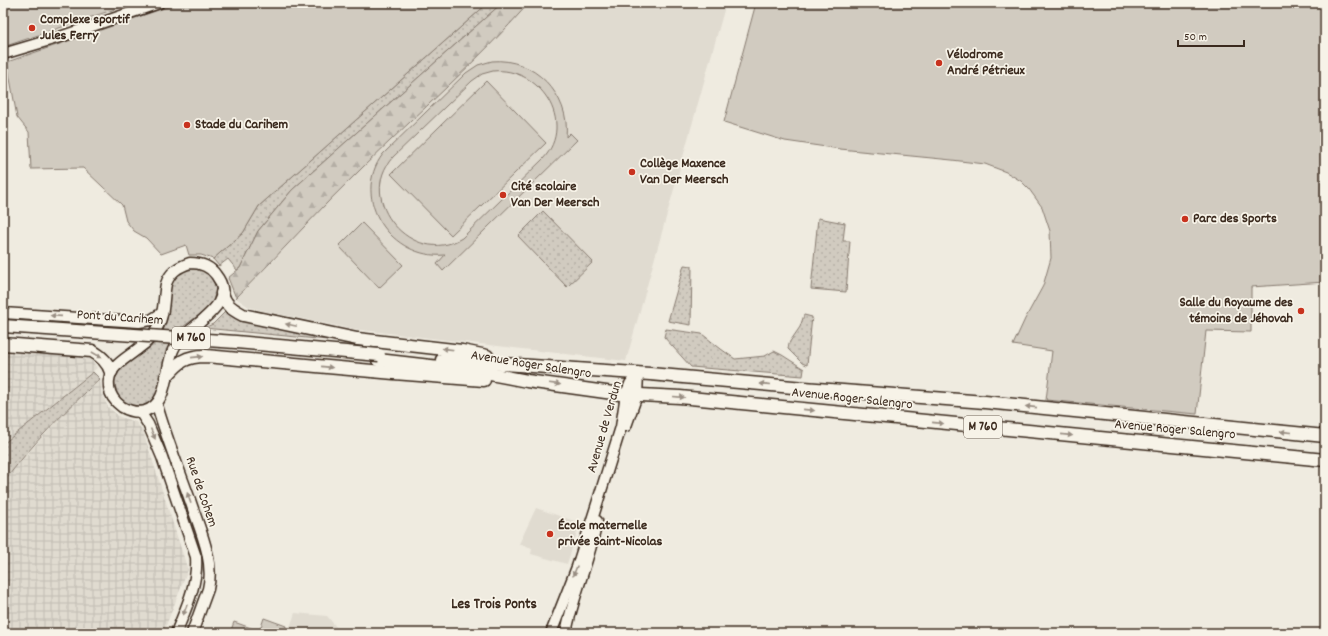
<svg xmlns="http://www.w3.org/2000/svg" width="1328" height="636" viewBox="0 0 1328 636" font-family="Dekko,sans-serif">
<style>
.built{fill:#e0dbd0}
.industrial{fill:url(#industrial-grid)}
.grass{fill:url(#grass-dots);stroke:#867a6f}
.forest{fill:url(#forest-firs);stroke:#867a6f}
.green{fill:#d1cbc0;stroke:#867a6f;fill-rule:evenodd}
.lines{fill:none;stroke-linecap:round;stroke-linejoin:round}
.tertiary-casing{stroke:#3b2a1e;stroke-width:13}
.primary-casing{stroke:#3b2a1e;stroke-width:15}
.tertiary{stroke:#f7f3e8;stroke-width:10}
.primary{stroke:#f7f3e8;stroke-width:12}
.primary-bridge-casing{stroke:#3b2a1e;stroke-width:15;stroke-linecap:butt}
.primary-bridge{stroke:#f7f3e8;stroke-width:12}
.oneway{fill:#998e83}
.poi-dot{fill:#c8321e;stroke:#f7f3e8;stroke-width:1.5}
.labels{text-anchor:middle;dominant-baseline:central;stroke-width:3.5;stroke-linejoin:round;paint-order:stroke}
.shield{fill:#f7f3e8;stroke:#73665b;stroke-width:1}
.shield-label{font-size:13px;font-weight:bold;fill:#3b2a1e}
.poi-label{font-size:14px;font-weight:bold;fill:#3b2a1e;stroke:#f7f3e8;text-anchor:start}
.street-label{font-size:14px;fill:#3b2a1e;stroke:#f7f3e8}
.neighbourhood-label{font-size:15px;font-weight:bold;fill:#3b2a1e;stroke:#f7f3e8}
</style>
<defs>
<pattern id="industrial-grid" width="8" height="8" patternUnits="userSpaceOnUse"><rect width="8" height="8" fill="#e0dbd0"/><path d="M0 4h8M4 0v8" fill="none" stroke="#c1bcb2"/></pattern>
<pattern id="grass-dots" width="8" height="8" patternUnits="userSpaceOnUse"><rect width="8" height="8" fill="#d1cbc0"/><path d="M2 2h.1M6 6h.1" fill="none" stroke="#b4aea5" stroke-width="1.8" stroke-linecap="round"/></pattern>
<pattern id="forest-firs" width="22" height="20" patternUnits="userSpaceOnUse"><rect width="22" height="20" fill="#d1cbc0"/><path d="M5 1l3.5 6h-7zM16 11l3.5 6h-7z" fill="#b4aea5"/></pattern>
</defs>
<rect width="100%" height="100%" fill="#efebe0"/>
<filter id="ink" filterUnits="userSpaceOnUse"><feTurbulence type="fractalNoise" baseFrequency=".025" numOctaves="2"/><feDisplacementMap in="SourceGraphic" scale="8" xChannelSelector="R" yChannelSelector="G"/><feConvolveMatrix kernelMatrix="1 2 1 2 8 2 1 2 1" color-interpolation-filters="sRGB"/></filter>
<g filter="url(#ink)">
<g class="built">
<path d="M529,3H726L626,361L352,329L263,311L249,307L236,298L276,258L308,222L361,168L490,44Z"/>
<path d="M536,508L580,523L567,564L531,554L532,549L519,544Z"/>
<path d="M295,613L327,616L337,628L335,633H288Z"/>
</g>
<g class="industrial">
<path d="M3,350L90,357L97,368L3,444Z"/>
<path d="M100,379L102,394L108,407L120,417L136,422L143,431L188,570L163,633H3V483L12,471L70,407Z"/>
</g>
<g class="grass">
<path d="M488,3H502L292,190L258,231L240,268L237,270L228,259L219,266L213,259L243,233L259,206Z"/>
<path d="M543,211L593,262L567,287L518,236Z"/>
<path d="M818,218L845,223L843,241H850L846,292L811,289Z"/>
<path d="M684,265L692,266L691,325L668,321Z"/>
<path d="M190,269H201L210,276L214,283L216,290L213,301L207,309L176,332L167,352L158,394C153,404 138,411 127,404C123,402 119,396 117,392C116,388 114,384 115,380C117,360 150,355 160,337C164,330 167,319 168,311C171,291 167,276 190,269Z"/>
<path d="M225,312L230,313L348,342L204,328L213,324Z"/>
<path d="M804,315L812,317L807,365L802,363L788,349L789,343L800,327Z"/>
<path d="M666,329L702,334L721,349L735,359L765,356L774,351L782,355L804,369L803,376L691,367L664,337Z"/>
<path d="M93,372L100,379C65,411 31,445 3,483V444Z"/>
</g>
<path class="forest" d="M502,3H529C478,61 418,113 363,167C319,209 279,255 236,298L228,278L240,268L258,231L292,190Z"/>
<g class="green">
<path d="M3,3H126L127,5L3,47Z"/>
<path d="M179,3H488L259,206L243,233L213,259L201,255H189L186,245L161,254L146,238L134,231L126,221L122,205L83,168L31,169L29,132L17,117L7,62Z"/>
<path d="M756,3H1325V282L1251,287V332L1206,331L1197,414L1046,400L1052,351L1013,345L1025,319L1043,286L1051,258L1050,231L1042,207L1029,189L1021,181L1006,172L985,164L952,160L840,149L785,141L724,122Z"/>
<path d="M492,61C533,57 571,95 566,137L570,133L577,140L443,271L437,264L445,255C392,260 349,199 383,154L466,73L478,65ZM493,71C539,66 577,122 543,159L462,238C413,268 354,200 393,157L472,81L482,74Z"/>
<path d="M486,81L546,143L451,235L391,174Z"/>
<path d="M362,223L403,265L379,288L339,246Z"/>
<path d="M264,618L286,626L284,633H268L260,630Z"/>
<path d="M234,622L265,633H230Z"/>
</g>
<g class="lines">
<defs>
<g id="tertiary">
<path d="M3,54L60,37L159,3"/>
<path d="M190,263C200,263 210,266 216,275C240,305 188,325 175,346C163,366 171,403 145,411C137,413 129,411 122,407C115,402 110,395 109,387C106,367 126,359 139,348C146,343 153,336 157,328C165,315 163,298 166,284C170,272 178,267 190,263Z"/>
<path d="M3,313L139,322L151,320L162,313"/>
<path d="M157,405C166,437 179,469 190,500C199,528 215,560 208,589L192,633"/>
<path d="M140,412L148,424L162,457L196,557C198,584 186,608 176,633"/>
<path d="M626,426L637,395L638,373"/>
<path d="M551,633L577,567L596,507L621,427L626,394L630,384L638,373"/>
<path d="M566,633C573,595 590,559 597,521"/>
</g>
<g id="primary">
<path d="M222,293C225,305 232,309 243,315L357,339L462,351L487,356"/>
<path d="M3,344L92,351C101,356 108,362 111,372"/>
<path d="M378,360L474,371L527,381L620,394L680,397L1325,460"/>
<path d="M442,360L650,374L804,388L985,402L1325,436"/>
<path d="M166,377C179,362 185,356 206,356L394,373L484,380"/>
</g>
</defs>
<use href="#tertiary" class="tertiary-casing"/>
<use href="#primary" class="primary-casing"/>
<use href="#tertiary" class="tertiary"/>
<use href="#primary" class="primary"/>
<defs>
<path id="primary-bridge" d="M3,326L236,342L379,355"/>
</defs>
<use href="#primary-bridge" class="primary-bridge-casing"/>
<use href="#primary-bridge" class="primary-bridge"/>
</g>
<defs><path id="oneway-solid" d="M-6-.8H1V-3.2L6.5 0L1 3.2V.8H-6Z"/></defs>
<g class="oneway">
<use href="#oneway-solid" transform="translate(56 316) rotate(-176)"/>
<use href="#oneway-solid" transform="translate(291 325) rotate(-168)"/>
<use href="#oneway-solid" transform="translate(448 349) rotate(-173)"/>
<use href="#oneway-solid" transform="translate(97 355) rotate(30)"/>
<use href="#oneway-solid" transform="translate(197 357) rotate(-6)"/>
<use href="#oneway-solid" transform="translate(327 367) rotate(6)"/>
<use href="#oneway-solid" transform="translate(555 384) rotate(7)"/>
<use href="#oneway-solid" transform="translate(765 384) rotate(-175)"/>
<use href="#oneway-solid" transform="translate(679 397) rotate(5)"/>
<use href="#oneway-solid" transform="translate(1031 407) rotate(-174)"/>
<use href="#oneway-solid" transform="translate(809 410) rotate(6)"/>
<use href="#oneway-solid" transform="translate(938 423) rotate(6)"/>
<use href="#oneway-solid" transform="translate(1286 432) rotate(-175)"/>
<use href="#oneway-solid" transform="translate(153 434) rotate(66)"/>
<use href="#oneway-solid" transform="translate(1067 435) rotate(6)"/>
<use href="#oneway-solid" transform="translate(189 498) rotate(-109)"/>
<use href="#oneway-solid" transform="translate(575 571) rotate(112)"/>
<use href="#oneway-solid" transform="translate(185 610) rotate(111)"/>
</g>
</g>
<g class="poi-dot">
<circle cx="32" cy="28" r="4"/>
<circle cx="939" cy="63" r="4"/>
<circle cx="187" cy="125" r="4"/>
<circle cx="632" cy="172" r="4"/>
<circle cx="503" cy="195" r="4"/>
<circle cx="1185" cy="219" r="4"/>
<circle cx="1301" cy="311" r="4"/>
<circle cx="550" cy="534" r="4"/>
</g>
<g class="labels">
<g class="shield">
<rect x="172" y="327" width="38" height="22" rx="3"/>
<rect x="964" y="416" width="38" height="22" rx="3"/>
</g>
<g class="shield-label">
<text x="191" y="338">M 760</text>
<text x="983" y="427">M 760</text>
</g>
<g class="poi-label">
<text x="40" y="20">Complexe sportif<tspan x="40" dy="16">Jules Ferry</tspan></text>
<text x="947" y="55">Vélodrome<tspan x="947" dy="16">André Pétrieux</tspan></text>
<text x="195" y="125">Stade du Carihem</text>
<text x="640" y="164">Collège Maxence<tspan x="640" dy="16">Van Der Meersch</tspan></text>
<text x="511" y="187">Cité scolaire<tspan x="511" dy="16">Van Der Meersch</tspan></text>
<text x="1193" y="219">Parc des Sports</text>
<text x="1293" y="303" text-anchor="end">Salle du Royaume des<tspan x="1293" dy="16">témoins de Jéhovah</tspan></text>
<text x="558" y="526">École maternelle<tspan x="558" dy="16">privée Saint-Nicolas</tspan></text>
</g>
<g class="street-label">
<text transform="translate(120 318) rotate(4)">Pont du Carihem</text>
<text transform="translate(531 365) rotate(9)">Avenue Roger Salengro</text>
<text transform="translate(852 399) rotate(6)">Avenue Roger Salengro</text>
<text transform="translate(605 427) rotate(-74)">Avenue de Verdun</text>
<text transform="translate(1175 430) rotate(5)">Avenue Roger Salengro</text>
<text transform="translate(201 492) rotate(71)">Rue de Cohem</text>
</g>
<g class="neighbourhood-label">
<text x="494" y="605">Les Trois Ponts</text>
</g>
</g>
<rect width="1328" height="636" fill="none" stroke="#f7f3e8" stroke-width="16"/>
<rect x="8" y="8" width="1312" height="620" fill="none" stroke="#3b2a1e" stroke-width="1.5" filter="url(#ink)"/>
<path d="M1178 40v6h66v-6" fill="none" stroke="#3b2a1e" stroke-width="2"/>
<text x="1184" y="40" font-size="12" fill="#3b2a1e" stroke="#f7f3e8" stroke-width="3" paint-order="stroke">50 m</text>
</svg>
